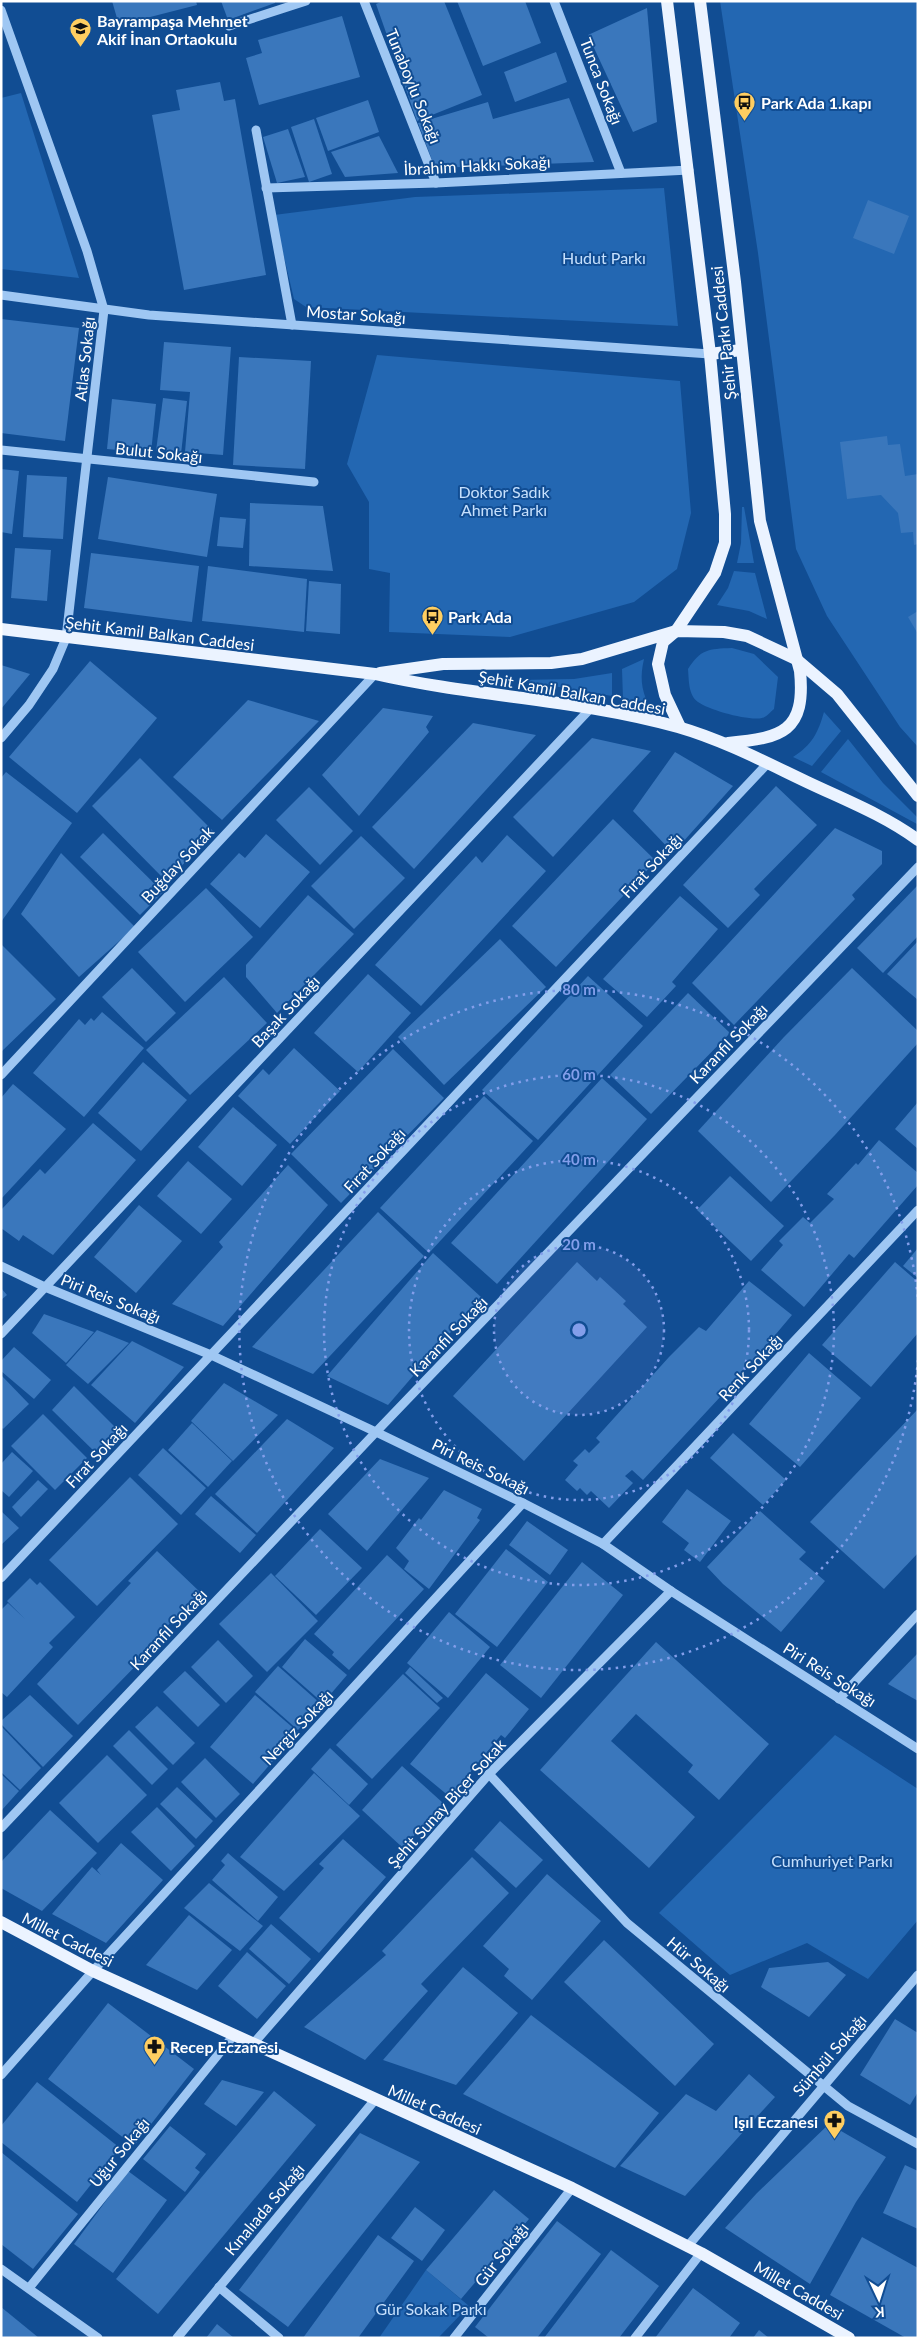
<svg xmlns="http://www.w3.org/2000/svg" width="919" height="2339" viewBox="0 0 919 2339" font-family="Lato,sans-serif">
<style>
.green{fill:#2367b2}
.building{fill:#3a77bc}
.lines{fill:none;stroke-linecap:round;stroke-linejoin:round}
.minor{stroke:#9fc7f3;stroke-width:9}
.major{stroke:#ebf3ff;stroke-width:12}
.ring{fill:none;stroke:#839eea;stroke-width:2.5;stroke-dasharray:2.5 5}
.labels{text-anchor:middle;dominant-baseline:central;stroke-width:4;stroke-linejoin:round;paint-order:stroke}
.poi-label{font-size:16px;font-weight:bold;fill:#fff;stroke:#114d93;text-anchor:start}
.street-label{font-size:16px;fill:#fff;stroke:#114d93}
.park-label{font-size:16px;fill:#c6e0fd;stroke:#114d93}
.centre{fill:#839eea;stroke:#114d93;stroke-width:2.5}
.ring-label{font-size:15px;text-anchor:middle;font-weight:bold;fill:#839eea;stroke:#114d93;stroke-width:4;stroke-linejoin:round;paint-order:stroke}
</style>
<rect width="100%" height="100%" fill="#114d93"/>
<g class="green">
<path d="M720,1H918V747L900,727L827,616L796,549L758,253Z"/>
<path d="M21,93L79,278L1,269V98Z"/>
<path d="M664,188L678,326L306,307L294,299L274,215L415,197Z"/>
<path d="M377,355L680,381L691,513L677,569L634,602L510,637L389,632L390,573L369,569V502L347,464Z"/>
<path d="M742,507H744L754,563H737L741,543Z"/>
<path d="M734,571L755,573L767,619L749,611L717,605L728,588Z"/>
<path d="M732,648L754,654L778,677L774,709C770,712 767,717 762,718C748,721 709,710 698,702C688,695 689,679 688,669C701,649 708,649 732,648Z"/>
<path d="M644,659C640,676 641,688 648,704L623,699L622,669Z"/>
<path d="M612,673V696L518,680L574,679Z"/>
<path d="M824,712L841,731L812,766L793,757C812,745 818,733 824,712Z"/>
<path d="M848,739L883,783L918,818L917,824L821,772Z"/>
<path d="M835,1735L918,1789V1920L868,1979L807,1943L730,1975L659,1913Z"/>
<path d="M426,2270L469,2306L438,2338H379Z"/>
</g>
<g class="building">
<path d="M112,1H196L197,5L119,25Z"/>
<path d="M221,1H275V3L228,20Z"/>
<path d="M383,1H444L482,95L417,121L376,4Z"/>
<path d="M457,1H525L541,43L483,66Z"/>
<path d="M647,8L657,122L633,132L588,35Z"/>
<path d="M342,16L360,77L259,105L246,58L262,53L258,40Z"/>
<path d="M556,52L567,82L515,102L504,72Z"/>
<path d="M220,82L224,101L235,99L266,275L184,290L152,115L180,110L176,90Z"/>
<path d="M569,98L594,162L435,168L418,123L488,102L493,119Z"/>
<path d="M368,100L379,132L328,151L316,118Z"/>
<path d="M314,119L332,174L309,182L291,127Z"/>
<path d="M288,129L305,177L277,183L263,137Z"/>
<path d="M379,136L398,173L345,177L331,152Z"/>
<path d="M868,200L909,216L894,254L853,238Z"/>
<path d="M1,319L79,328L65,441L1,433Z"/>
<path d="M164,342L231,347L223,455L185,452L190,392L160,390Z"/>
<path d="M239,357L311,361L305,469L233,465Z"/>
<path d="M163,398L187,401L181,454L156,451Z"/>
<path d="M112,399L156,404L151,453L107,449Z"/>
<path d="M887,436L888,445L900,444L905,476L918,474V544L914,545L913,532L901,533L898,513L881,495L847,499L840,442Z"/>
<path d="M1,469L19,471L12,534L1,532Z"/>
<path d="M27,475L67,477L63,539L23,537Z"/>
<path d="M108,477L217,494L207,557L98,539Z"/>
<path d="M250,503L323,506L333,571L249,566Z"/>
<path d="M220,517L246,519L243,548L217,546Z"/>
<path d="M15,548L51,550L47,601L11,598Z"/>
<path d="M91,553L199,566L192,622L84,608Z"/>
<path d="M208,566L307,579L304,632L202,621Z"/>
<path d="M309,581L341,584L340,634L306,631Z"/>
<path d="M918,611V634L908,617Z"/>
<path d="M90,661L157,718L77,813L9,757Z"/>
<path d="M1,665L30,674L1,709Z"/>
<path d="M248,700L319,721L222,820L173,777Z"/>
<path d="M383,708L433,716L426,727L429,732L359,816L322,775Z"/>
<path d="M473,723L536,735L414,869L372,827Z"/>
<path d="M592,738L651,751L553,857L513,817Z"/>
<path d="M675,752L733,786L673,853L633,811Z"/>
<path d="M140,758L215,833L166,881L92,806Z"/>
<path d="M6,772L72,823L1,922V778Z"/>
<path d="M776,786L817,825L754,889L760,895L728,928L683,885Z"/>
<path d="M309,787L353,831L320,865L276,820Z"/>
<path d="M613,819L656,861L556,967L512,926Z"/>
<path d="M835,828L882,851V864L852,895L855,899L734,1025L692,983Z"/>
<path d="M103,833L163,892L140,915L80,857Z"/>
<path d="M266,834L310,872L260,928L210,884L239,853L245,858Z"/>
<path d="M507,835L546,871L421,1006L375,965L476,856L482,863Z"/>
<path d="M361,836L405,878L354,929L311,886Z"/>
<path d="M61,853L135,927L79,977L21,914Z"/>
<path d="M918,885V936L883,973L857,948Z"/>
<path d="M206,888L253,937L185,1002L138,952Z"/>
<path d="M308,895L354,934L277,1013L246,977V965Z"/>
<path d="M680,896L718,929L672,982L676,986L647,1017L603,979Z"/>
<path d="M500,939L546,987L444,1085L398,1037Z"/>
<path d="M918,941V1000L887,974Z"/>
<path d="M1,944L56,999L1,1052Z"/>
<path d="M132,968L176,1013L146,1042L102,997Z"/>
<path d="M852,968L918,1031V1043L835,1135L771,1202L698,1131L784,1037Z"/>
<path d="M368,974L411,1013L358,1072L314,1033Z"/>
<path d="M588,976L643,1026L538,1140L482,1090Z"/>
<path d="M224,977L267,1023L190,1095L146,1050Z"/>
<path d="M688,993L730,1033L651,1114L610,1075Z"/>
<path d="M102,1012L144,1048L84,1117L33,1073L79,1019L85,1025L91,1018L94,1021Z"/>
<path d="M294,1048L340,1091L290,1144L238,1096L263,1069L269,1075Z"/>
<path d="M393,1049L444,1098L341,1203L291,1154Z"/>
<path d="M143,1062L187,1100L141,1151L98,1113Z"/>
<path d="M602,1078L647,1119L497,1284L451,1243Z"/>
<path d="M13,1084L66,1129L1,1199V1098Z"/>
<path d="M484,1096L533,1141L429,1253L380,1208Z"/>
<path d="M918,1102V1149L895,1129Z"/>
<path d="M233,1107L277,1145L242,1186L198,1147Z"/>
<path d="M93,1123L136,1160L53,1255L23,1235L19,1241L1,1228V1210L40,1169L45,1174Z"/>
<path d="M879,1140L918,1173V1185L854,1258L849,1254L804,1307L761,1270L783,1245L779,1241L803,1217L810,1223L834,1199L827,1194L856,1163L858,1165Z"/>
<path d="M188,1161L232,1199L201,1234L157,1196Z"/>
<path d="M288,1165L328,1205L223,1326L172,1304L223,1247L219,1242Z"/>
<path d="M730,1176L784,1226L751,1261L697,1210Z"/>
<path d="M139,1205L182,1241L136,1293L94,1257Z"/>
<path d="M378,1212L424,1256L313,1374L252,1347Z"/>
<path d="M918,1248V1278L903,1266Z"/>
<path d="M433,1253L481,1297L388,1405L327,1376Z"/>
<path d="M577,1262L597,1281L600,1277L626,1301L623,1304L647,1327L524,1461L453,1396Z"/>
<path d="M895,1262L918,1282V1333L871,1387L822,1345Z"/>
<path d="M749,1281L792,1315L748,1367L643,1480L632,1470L625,1476L633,1483L609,1508L591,1491L587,1495L580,1488L577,1491L565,1480L578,1465L573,1461L585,1449L589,1453L600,1442L596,1438L669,1357L699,1327L706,1331Z"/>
<path d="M1,1288L7,1295L1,1300Z"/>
<path d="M44,1314L94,1332L66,1363L32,1333Z"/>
<path d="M97,1330L129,1343L88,1384L66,1365Z"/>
<path d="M132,1341L184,1367L135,1423L91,1385Z"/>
<path d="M14,1347L51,1380L34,1399L1,1371V1361Z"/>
<path d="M809,1353L861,1398L800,1467L749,1424Z"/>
<path d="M1,1375L29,1404L3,1429L1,1427Z"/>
<path d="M224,1383L278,1415L233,1461L191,1421Z"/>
<path d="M74,1386L120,1432L98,1455L52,1410Z"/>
<path d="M918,1409V1553L884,1589L810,1522Z"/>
<path d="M43,1414L87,1458L55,1490L11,1446Z"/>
<path d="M287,1419L334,1448L257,1533L215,1494Z"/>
<path d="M192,1423L232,1461L208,1487L168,1450Z"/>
<path d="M733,1433L786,1480L763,1505L710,1458Z"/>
<path d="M163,1448L206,1488L181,1515L138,1475Z"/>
<path d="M12,1452L33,1471L9,1497L1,1490V1464Z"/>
<path d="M380,1459L429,1478L367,1551L328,1514Z"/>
<path d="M130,1477L178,1524L97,1606L49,1560Z"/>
<path d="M38,1480L48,1489L21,1517L12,1507Z"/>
<path d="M687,1489L731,1521L700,1562L684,1550L689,1543L662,1522Z"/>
<path d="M444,1490L482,1509L477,1518L480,1520L429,1589L404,1569L409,1561L396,1548L419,1518L421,1520Z"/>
<path d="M211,1496L256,1535L240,1553L195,1514Z"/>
<path d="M1,1511L19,1528L1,1545Z"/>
<path d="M760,1511L806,1552L799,1559L825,1581L781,1632L723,1584L707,1567Z"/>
<path d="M527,1521L568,1550L550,1575L509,1545Z"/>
<path d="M320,1529L362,1568L316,1615L275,1576Z"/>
<path d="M506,1549L548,1582L497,1647L455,1614Z"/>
<path d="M157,1551L200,1592L149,1645L153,1648L78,1725L37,1684L131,1583L128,1581Z"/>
<path d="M387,1555L424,1589L349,1670L332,1655L334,1652L314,1634Z"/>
<path d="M582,1562L623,1595L541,1698L500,1665Z"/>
<path d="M271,1573L318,1621L267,1672L219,1624Z"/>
<path d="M30,1578L37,1585L40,1582L75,1617L49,1643L53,1647L7,1697L1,1692V1610L8,1603L25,1619L7,1601Z"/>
<path d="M449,1612L490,1647L448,1698L407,1663Z"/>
<path d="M305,1639L347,1675L323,1703L282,1667Z"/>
<path d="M218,1640L253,1676L226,1703L191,1667Z"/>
<path d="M656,1642L769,1744L719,1800L688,1772L693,1765L636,1714L611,1741L695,1817L649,1868L540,1770Z"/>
<path d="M918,1653V1701L888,1684Z"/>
<path d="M278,1666L321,1704L298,1730L255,1692Z"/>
<path d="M410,1667L443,1698L437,1703L405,1673Z"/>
<path d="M185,1671L220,1705L198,1727L163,1692Z"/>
<path d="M486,1673L529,1709L505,1738L501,1735L450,1797L410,1764Z"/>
<path d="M403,1674L440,1708L372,1779L336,1745Z"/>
<path d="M30,1695L73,1736L43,1767L1,1724V1721Z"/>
<path d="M255,1695L298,1732L253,1784L210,1747Z"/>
<path d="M157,1706L195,1743L173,1765L135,1727Z"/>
<path d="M1,1726L41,1768L20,1790L1,1772Z"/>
<path d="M129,1730L168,1769L152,1785L113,1746Z"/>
<path d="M330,1748L368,1784L349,1805L311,1769Z"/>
<path d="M107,1755L147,1795L98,1843L59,1803Z"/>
<path d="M205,1758L240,1794L216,1818L181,1782Z"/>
<path d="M402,1766L443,1803L403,1848L362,1810Z"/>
<path d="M314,1773L360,1816L284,1891L240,1857Z"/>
<path d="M1,1774L19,1791L1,1811Z"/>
<path d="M177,1787L213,1821L196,1839L160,1804Z"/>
<path d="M157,1807L195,1846L171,1871L131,1832Z"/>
<path d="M50,1810L97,1853L42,1911L1,1888V1862Z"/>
<path d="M500,1821L543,1860L516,1888L474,1850Z"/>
<path d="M343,1839L386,1877L319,1953L279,1918L324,1868L319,1864Z"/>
<path d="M121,1843L163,1880L106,1943L52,1914L92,1867L101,1875L97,1870Z"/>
<path d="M228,1853L278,1897L258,1921L212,1880L225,1865L221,1861Z"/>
<path d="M472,1857L509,1893L421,1984L428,1991L365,2060L304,2027L386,1955L382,1951Z"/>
<path d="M547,1874L601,1921L532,2000L504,1976L509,1969L483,1946Z"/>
<path d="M209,1883L263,1926L240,1951L184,1908Z"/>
<path d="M189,1915L232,1950L197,1990L146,1965Z"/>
<path d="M271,1924L311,1959L289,1984L249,1949Z"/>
<path d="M604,1940L714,2044L675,2086L564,1982Z"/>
<path d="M247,1952L286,1986L257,2019L218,1986Z"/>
<path d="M828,1962L846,1975L809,2017L761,1987L769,1968Z"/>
<path d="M463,1967L518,2013L456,2085L383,2060Z"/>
<path d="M108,2003L194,2069L134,2146L48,2079Z"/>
<path d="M531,2015L659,2113L615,2168L463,2094Z"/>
<path d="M895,2019L918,2033V2092L910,2105L860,2075Z"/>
<path d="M749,2074L775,2097L685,2196L620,2166L686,2094L716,2111Z"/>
<path d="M222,2080L264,2092L236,2126L204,2104Z"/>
<path d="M37,2082L120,2148L77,2202L1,2142V2126Z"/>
<path d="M274,2091L316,2125L158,2314L116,2279Z"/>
<path d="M829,2124L886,2157L856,2202L810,2284L725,2228L757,2193Z"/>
<path d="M170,2126L206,2154L195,2168L200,2172L185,2192L143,2159Z"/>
<path d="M360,2133L420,2162L288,2327L239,2290Z"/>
<path d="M1,2152L78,2214L33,2269L1,2244Z"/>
<path d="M905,2165L918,2171V2229L883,2213Z"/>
<path d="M128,2171L167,2200L113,2273L74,2244Z"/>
<path d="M494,2190L529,2219L461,2299L426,2270Z"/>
<path d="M415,2207L445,2230L422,2261L391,2238Z"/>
<path d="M557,2221L601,2254L537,2338H489L475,2327Z"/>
<path d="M378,2235L414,2261L358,2338H303Z"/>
<path d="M862,2237L918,2268V2338H906L830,2295Z"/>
<path d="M611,2250L659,2286L619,2338H544Z"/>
<path d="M693,2288L740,2323L729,2338H655Z"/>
<path d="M1,2307L39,2338H1Z"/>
<path d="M217,2324L234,2338H206Z"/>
<path d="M759,2330L769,2338H753Z"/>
</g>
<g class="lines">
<g class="minor">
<path d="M364,1L436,183"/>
<path d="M554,1L621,173"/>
<path d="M1,10L87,251L104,310L66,638L53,669L29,705L1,738"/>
<path d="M229,26L306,1"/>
<path d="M256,130L292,325"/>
<path d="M266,188L436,183L689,170"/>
<path d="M1,295L149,315L710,354"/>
<path d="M1,450L314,482"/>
<path d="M1,1075L375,674"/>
<path d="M1,1266L45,1287L211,1355L376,1432L523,1503L603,1544L671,1591L918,1749"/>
<path d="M1,1334L590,709"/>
<path d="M603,1544L918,1210"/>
<path d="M1,1578L768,763"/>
<path d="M839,1699L918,1614"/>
<path d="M489,1774L627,1923L848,2106L918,2144"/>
<path d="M1,1828L376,1432L918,867"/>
<path d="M253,2044L489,1774L671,1591"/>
<path d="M1,2075L93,1971L523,1503"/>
<path d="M687,2247L918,1975"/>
<path d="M1,2269L98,2338"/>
<path d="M219,2287L279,2338"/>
<path d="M29,2288L234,2035"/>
<path d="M177,2338L374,2101"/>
<path d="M454,2338L572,2188"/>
<path d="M635,2338L701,2253"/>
</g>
<g class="major">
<path d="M667,1L710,354L725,514V543L715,573L676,631L663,642L658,664L665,695L680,727"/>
<path d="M700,1L735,282L760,521L800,671C806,732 782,738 728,743"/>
<path d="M710,354L741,350"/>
<path d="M1,629L375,674C475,697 579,699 678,727C723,740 765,762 807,782C845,800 884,815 918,840"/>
<path d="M380,673L443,664L551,663L582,659L676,631L724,632L747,636L796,659L837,694L918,796"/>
<path d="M1,1922L93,1971L572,2188L701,2253L849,2338"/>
</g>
</g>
<circle cx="579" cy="1330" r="85" fill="#839eea" fill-opacity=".12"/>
<g class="ring">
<circle cx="579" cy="1330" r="85"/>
<circle cx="579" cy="1330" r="170"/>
<circle cx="579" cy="1330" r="255"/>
<path d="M918 1360A340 340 0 1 1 918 1300"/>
</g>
<defs>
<symbol id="school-pin" viewBox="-11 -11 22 30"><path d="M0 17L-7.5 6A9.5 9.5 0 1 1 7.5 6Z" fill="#ffce61" stroke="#114d93"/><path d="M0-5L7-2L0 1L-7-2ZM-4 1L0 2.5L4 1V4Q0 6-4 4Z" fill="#111"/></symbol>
<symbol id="bus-pin" viewBox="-11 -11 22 30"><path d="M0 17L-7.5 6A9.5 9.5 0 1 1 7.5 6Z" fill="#ffce61" stroke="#114d93"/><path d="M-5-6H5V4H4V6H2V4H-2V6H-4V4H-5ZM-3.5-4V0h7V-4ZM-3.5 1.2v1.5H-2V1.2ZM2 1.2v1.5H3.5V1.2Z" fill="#111"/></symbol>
<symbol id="pharmacy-pin" viewBox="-11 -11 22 30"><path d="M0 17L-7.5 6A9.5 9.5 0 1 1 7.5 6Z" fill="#ffce61" stroke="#114d93"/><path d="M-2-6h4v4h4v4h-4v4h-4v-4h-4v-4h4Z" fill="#111"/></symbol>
</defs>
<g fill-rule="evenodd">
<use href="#school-pin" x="68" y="16" width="25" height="34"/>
<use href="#bus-pin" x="732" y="90" width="25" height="34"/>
<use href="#bus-pin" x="420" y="604" width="25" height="34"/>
<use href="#pharmacy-pin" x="142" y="2034" width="25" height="34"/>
<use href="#pharmacy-pin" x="822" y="2108" width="25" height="34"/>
</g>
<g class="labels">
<g class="poi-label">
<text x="97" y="20">Bayrampaşa Mehmet<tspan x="97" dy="18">Akif İnan Ortaokulu</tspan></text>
<text x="761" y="102">Park Ada 1.kapı</text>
<text x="448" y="616">Park Ada</text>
<text x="170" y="2046">Recep Eczanesi</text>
<text x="818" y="2121" text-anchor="end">Işıl Eczanesi</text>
</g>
<g class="street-label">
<text transform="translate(602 81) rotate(69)">Tunca Sokağı</text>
<text transform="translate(414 86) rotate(68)">Tunaboylu Sokağı</text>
<text transform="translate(477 165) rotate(-3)">İbrahim Hakkı Sokağı</text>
<text transform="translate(356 314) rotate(4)">Mostar Sokağı</text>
<text transform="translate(723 333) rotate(-96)">Şehir Parkı Caddesi</text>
<text transform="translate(84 359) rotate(-84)">Atlas Sokağı</text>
<text transform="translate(159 452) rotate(6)">Bulut Sokağı</text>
<text transform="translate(160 633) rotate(7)">Şehit Kamil Balkan Caddesi</text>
<text transform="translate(572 692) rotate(10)">Şehit Kamil Balkan Caddesi</text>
<text transform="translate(177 864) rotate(-47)">Buğday Sokak</text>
<text transform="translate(651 865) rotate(-47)">Fırat Sokağı</text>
<text transform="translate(285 1011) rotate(-47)">Başak Sokağı</text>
<text transform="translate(728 1043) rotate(-46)">Karanfil Sokağı</text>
<text transform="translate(374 1160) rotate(-47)">Fırat Sokağı</text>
<text transform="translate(111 1298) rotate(22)">Piri Reis Sokağı</text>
<text transform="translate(448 1336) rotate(-46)">Karanfil Sokağı</text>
<text transform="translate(750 1367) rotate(-47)">Renk Sokağı</text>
<text transform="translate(96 1455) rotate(-47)">Fırat Sokağı</text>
<text transform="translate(481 1466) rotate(26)">Piri Reis Sokağı</text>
<text transform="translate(168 1629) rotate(-47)">Karanfil Sokağı</text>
<text transform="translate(830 1674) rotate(32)">Piri Reis Sokağı</text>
<text transform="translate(297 1727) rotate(-47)">Nergiz Sokağı</text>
<text transform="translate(446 1803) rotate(-48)">Şehit Sunay Biçer Sokak</text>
<text transform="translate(68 1939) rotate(27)">Millet Caddesi</text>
<text transform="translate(699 1964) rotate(40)">Hür Sokağı</text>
<text transform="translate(829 2055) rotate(-49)">Sümbül Sokağı</text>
<text transform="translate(435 2109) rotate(24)">Millet Caddesi</text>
<text transform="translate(119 2152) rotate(-51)">Uğur Sokağı</text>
<text transform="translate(264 2209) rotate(-50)">Kınalıada Sokağı</text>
<text transform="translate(501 2254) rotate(-52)">Gür Sokağı</text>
<text transform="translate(799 2290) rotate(30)">Millet Caddesi</text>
</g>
<g class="park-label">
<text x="604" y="257">Hudut Parkı</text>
<text x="504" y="491">Doktor Sadık<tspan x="504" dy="18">Ahmet Parkı</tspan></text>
<text x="832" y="1860">Cumhuriyet Parkı</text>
<text x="431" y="2308">Gür Sokak Parkı</text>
</g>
</g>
<circle cx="579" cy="1330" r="8" class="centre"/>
<g class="ring-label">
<text x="579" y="995">80 m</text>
<text x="579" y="1080">60 m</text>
<text x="579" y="1165">40 m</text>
<text x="579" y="1250">20 m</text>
</g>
<rect width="919" height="2339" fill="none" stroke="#ffffff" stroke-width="5"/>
<g transform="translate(879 2299) rotate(176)" stroke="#114d93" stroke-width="4" paint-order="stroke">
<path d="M0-4L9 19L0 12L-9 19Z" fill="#ffffff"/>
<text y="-8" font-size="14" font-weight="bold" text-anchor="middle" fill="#ffffff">K</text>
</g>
</svg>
